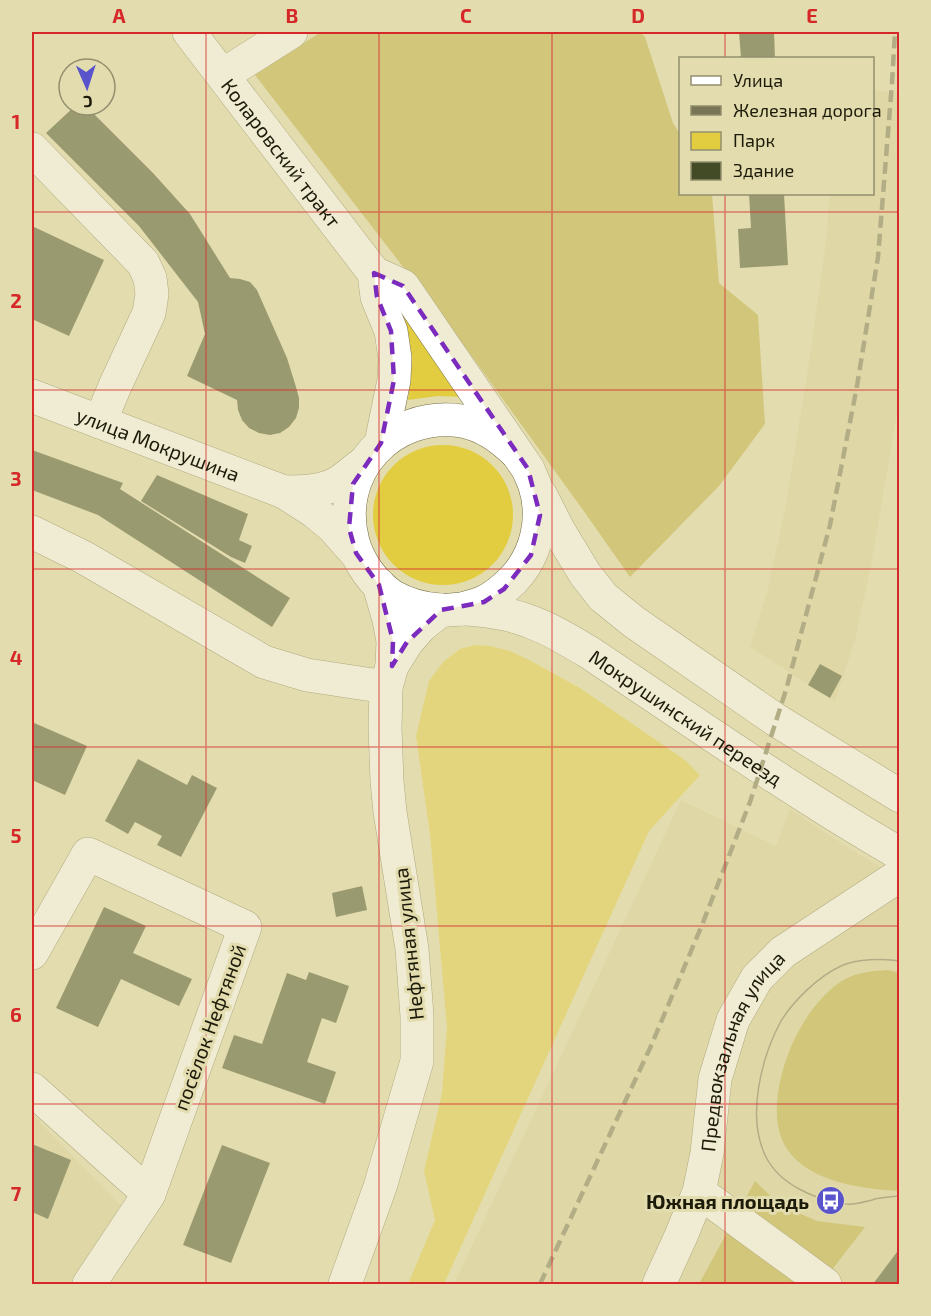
<svg xmlns="http://www.w3.org/2000/svg" width="931" height="1316" viewBox="0 0 931 1316" font-family="'Exo 2',sans-serif">
<style>
.built{fill:#d9d19c}
.green{fill:#e2cd41}
.forest{fill:#bcab3d}
.building{fill:#424b25}
.lines{fill:none;stroke-linecap:round;stroke-linejoin:round}
.minor-casing{stroke:#756e45;stroke-width:34}
.major-casing{stroke:#756e45;stroke-width:34}
.minor{stroke:#fff;stroke-width:33}
.major{stroke:#fff;stroke-width:33}
.tram{stroke:#787456;stroke-width:1.5}
.rail{stroke:#787456;stroke-width:4.5;stroke-dasharray:12 6;stroke-linecap:butt}
.marked{fill:none;stroke:#7b2cbf;stroke-width:4.5;stroke-dasharray:12 8;stroke-linejoin:round}
.grid{fill:none;stroke:#d62828;stroke-width:1.5;stroke-opacity:0.55}
.labels{text-anchor:middle;dominant-baseline:central;stroke-width:6;stroke-linejoin:round;paint-order:stroke}
.street-label{font-size:20px;fill:#1c1a09;stroke:#e3dcaf}
.poi-label{font-size:20px;font-weight:bold;fill:#1c1a09;stroke:#e3dcaf;text-anchor:end}
.neatline{fill:none;stroke:#d62828;stroke-width:2}
.grid-label{font-size:20px;text-anchor:middle;font-weight:bold;fill:#d62828}
</style>
<rect width="100%" height="100%" fill="#e3dcaf"/>
<g class="built">
<path d="M873,90L899,93V402L871,566L855,640L835,702L750,647L768,589L785,509L807,375L824,257L830,194H872Z"/>
<path d="M681,800L776,846L790,809L855,852L899,877V1284H454Z"/>
<path d="M32,1114L120,1205L82,1284H32Z"/>
</g>
<g class="green">
<path d="M398,313L413,326L463,397L438,396L408,400L412,365L411,350Z"/>
<circle cx="443" cy="515" r="70"/>
<path d="M475,645L490,646L510,651L531,661L580,688L685,760L700,775L649,831L444,1284H408L435,1220L424,1171L442,1093L447,1027L430,834L416,736L429,681L443,662L460,649Z"/>
</g>
<g class="forest">
<path d="M321,32H640L645,37L673,123L680,134V194H712L719,283L758,315L765,424L719,486L630,577L583,510L468,351L255,75Z"/>
<path d="M888,970L900,973L899,1191C862,1189 809,1182 787,1149C765,1117 783,1057 801,1027C810,1011 822,996 836,985C851,973 869,971 888,970Z"/>
<path d="M755,1181L780,1205L817,1221L865,1227L821,1284H699Z"/>
</g>
<g class="building">
<path d="M739,32H774L775,58H741Z"/>
<path d="M76,105H85L153,173L190,214L230,278L240,279L250,282L257,290L287,358L296,387L299,398V408L296,418L289,427L280,433L270,435L259,433L249,428L242,420L238,410L237,400L187,376L205,334L198,302L139,226L46,133Z"/>
<path d="M749,194H784L788,265L740,268L738,229L751,228Z"/>
<path d="M32,226L104,260L69,336L32,319Z"/>
<path d="M32,450L123,483L120,489L290,598L272,627L98,515L32,490Z"/>
<path d="M157,475L248,514L239,540L252,546L245,563L231,557L141,501Z"/>
<path d="M820,664L842,676L830,698L808,685Z"/>
<path d="M32,722L87,746L65,795L32,780Z"/>
<path d="M138,759L187,785L192,775L217,788L181,857L157,845L162,836L135,822L128,834L105,821Z"/>
<path d="M362,886L367,910L336,917L332,893Z"/>
<path d="M104,907L146,926L133,953L192,979L179,1006L121,979L98,1027L56,1008Z"/>
<path d="M309,972L349,986L336,1023L322,1018L307,1062L336,1072L325,1104L222,1068L234,1035L262,1044L287,973L306,980Z"/>
<path d="M32,1144L71,1160L48,1219L32,1212Z"/>
<path d="M222,1145L270,1163L231,1263L183,1245Z"/>
<path d="M900,1248V1284H873Z"/>
</g>
<g class="lines">
<defs>
<g id="minor">
<path d="M223,75L291,32"/>
<path d="M32,149L143,263L150,278L152,294L149,313L115,386L100,422"/>
<path id="s1" d="M32,396L284,492L315,512L333,527L356,553"/>
<path d="M284,492C302,492 319,492 336,484C345,479 354,470 363,464"/>
<path d="M32,532L83,557L264,662L307,675L386,687"/>
<path d="M392,666L407,642L421,626L441,610"/>
<path d="M32,953L88,854L245,927L149,1194"/>
<path d="M32,1089L149,1194L89,1284"/>
<path d="M699,1192L825,1284"/>
<path d="M345,1284L380,1187L417,1061V1016L412,949L390,812L387,781L385,728L386,687L392,666L393,641L389,620L379,585"/>
<path id="s2" d="M659,1284L681,1236L699,1192L707,1153L715,1079L733,1020L757,978L783,952L900,875"/>
</g>
<g id="major">
<path id="s3" d="M189,32L374,273L403,286L528,469C530,474 533,480 535,486C545,518 537,555 513,580C505,588 495,597 484,602C477,605 469,607 462,609"/>
<path d="M374,273L377,297L391,331L395,358L394,380L381,443"/>
<path id="s4" d="M517,453C501,438 484,425 462,421C391,410 334,472 353,542C359,563 373,583 392,596C406,604 424,609 440,610C447,611 455,609 463,609C474,609 487,611 499,613C534,619 560,635 590,653C692,721 793,792 900,854"/>
<path d="M540,494L559,531L585,574L603,597L634,622L776,720L900,796"/>
</g>
</defs>
<use href="#minor" class="minor-casing"/>
<use href="#major" class="major-casing"/>
<use href="#minor" class="minor"/>
<use href="#major" class="major"/>
<path class="tram" d="M900,961C880,959 859,958 841,966C819,976 794,1000 781,1021C761,1058 746,1118 766,1157C780,1185 816,1200 846,1204C856,1205 863,1202 872,1200C881,1197 890,1197 900,1196"/>
<path class="rail" d="M540,1284L651,1046L702,925L750,802L786,690L830,525L857,386L878,257L892,83L895,32"/>
</g>
<path d="M0 0H931V1316H0ZM374,273L403,286L528,469L540,515L531,555L504,589L484,602L441,610L407,642L392,666L393,641L379,585L356,553L349,528L353,484L381,443L394,380L391,331L377,297Z" fill="#e3dcaf" fill-opacity=".55" fill-rule="evenodd"/>
<path class="marked" d="M374,273L403,286L528,469L540,515L531,555L504,589L484,602L441,610L407,642L392,666L393,641L379,585L356,553L349,528L353,484L381,443L394,380L391,331L377,297Z"/>
<path class="grid" d="M206,32V1284M379,32V1284M552,32V1284M725,32V58M725,194V1284M32,212H900M32,390H900M32,569H900M32,747H900M32,926H900M32,1104H900"/>
<defs>
<symbol id="bus-disc" viewBox="-11 -11 22 22"><circle r="9.5" fill="#5a54cc" stroke="#e3dcaf"/><path d="M-5-6H5V4H4V6H2V4H-2V6H-4V4H-5ZM-3.5-4V0h7V-4ZM-3.5 1.2v1.5H-2V1.2ZM2 1.2v1.5H3.5V1.2Z" fill="#fff"/></symbol>
</defs>
<g fill-rule="evenodd">
<use href="#bus-disc" x="814" y="1184" width="33" height="33"/>
</g>
<g class="labels">
<g class="street-label">
<text stroke="none"><textPath href="#s3" startOffset="152">Коларовский тракт</textPath></text>
<text stroke="none"><textPath href="#s1" startOffset="135">улица Мокрушина</textPath></text>
<text stroke="none"><textPath href="#s4" startOffset="652">Мокрушинский переезд</textPath></text>
<text transform="translate(408 944) rotate(-96)">Нефтяная улица</text>
<text transform="translate(209 1027) rotate(-70)">посёлок Нефтяной</text>
<text stroke="none"><textPath href="#s2" startOffset="250">Предвокзальная улица</textPath></text>
</g>
<g class="poi-label">
<text x="809" y="1201">Южная площадь</text>
</g>
</g>
<rect width="931" height="1316" fill="none" stroke="#e3dcaf" stroke-width="66"/>
<rect x="679" y="57" width="195" height="138" fill="#e3dcaf" stroke="#938e6d" stroke-width="1.5"/>
<rect x="691" y="76" width="30" height="9" fill="#ffffff" stroke="#938e6d" stroke-width="1.5"/>
<text x="733" y="87" font-size="18" fill="#1c1a09">Улица</text>
<rect x="691" y="106" width="30" height="9" fill="#787456" stroke="#938e6d" stroke-width="1.5"/>
<text x="733" y="117" font-size="18" fill="#1c1a09">Железная дорога</text>
<rect x="691" y="132" width="30" height="18" fill="#e2cd41" stroke="#938e6d" stroke-width="1.5"/>
<text x="733" y="147" font-size="18" fill="#1c1a09">Парк</text>
<rect x="691" y="162" width="30" height="18" fill="#424b25" stroke="#938e6d" stroke-width="1.5"/>
<text x="733" y="177" font-size="18" fill="#1c1a09">Здание</text>
<g transform="translate(87 87) rotate(177)"><circle r="28" fill="#e3dcaf" stroke="#938e6d" stroke-width="1.5"/>
<path d="M0-4.5L10 22L0 15L-10 22Z" fill="#5a54cc"/>
<text y="-9" font-size="16" font-weight="bold" text-anchor="middle" fill="#1c1a09">С</text>
</g>
<rect x="33" y="33" width="865" height="1250" class="neatline"/>
<g class="grid-label">
<text x="119" y="23">A</text>
<text x="292" y="23">B</text>
<text x="466" y="23">C</text>
<text x="638" y="23">D</text>
<text x="812" y="23">E</text>
<text x="16" y="129">1</text>
<text x="16" y="308">2</text>
<text x="16" y="486">3</text>
<text x="16" y="665">4</text>
<text x="16" y="843">5</text>
<text x="16" y="1022">6</text>
<text x="16" y="1201">7</text>
</g>
</svg>
